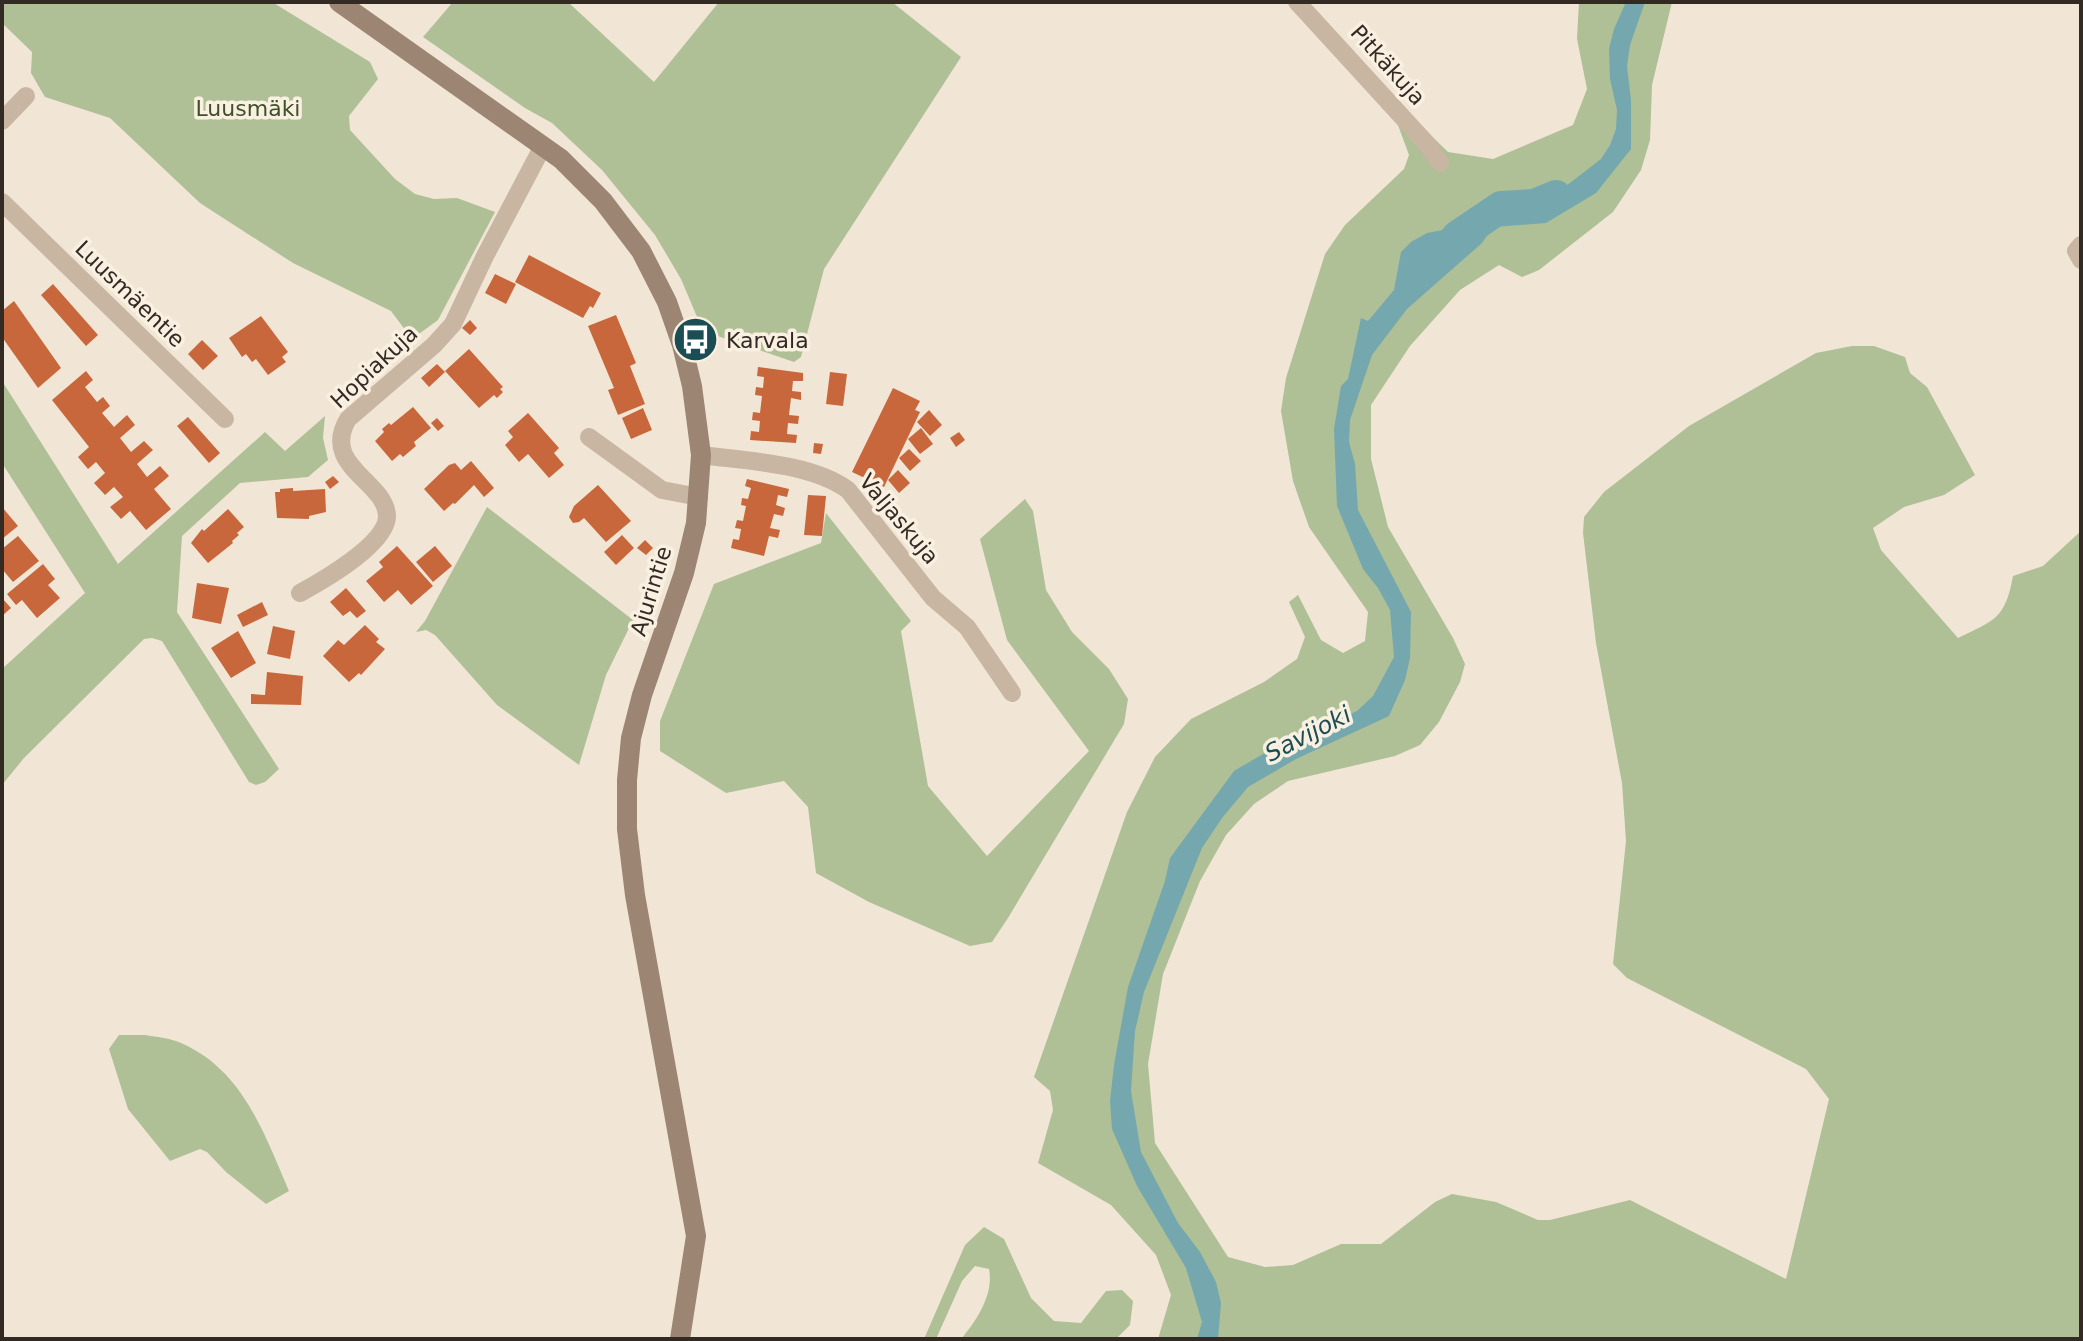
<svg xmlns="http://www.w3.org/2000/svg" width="2083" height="1341" viewBox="0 0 2083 1341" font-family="'DejaVu Sans',sans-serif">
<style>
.green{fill:#afbf96}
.water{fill:#74a8ae}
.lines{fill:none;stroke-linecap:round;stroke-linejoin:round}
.river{stroke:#74a8ae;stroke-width:32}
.building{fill:#c8673c}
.street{stroke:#c8b6a2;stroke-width:18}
.secondary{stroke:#9c8573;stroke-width:20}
.labels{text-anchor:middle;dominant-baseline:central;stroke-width:7;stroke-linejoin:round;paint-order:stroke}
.street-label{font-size:22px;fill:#332a24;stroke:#f9f0e1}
.park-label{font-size:22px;fill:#3f5128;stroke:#f9f0e1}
.poi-label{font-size:22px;fill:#332a24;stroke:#f9f0e1;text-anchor:start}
.water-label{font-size:24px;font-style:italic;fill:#1a4d54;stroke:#f9f0e1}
</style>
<rect width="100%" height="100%" fill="#f1e6d5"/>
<g class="green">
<path d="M2,2H272L370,62L378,79L349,116L350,130L395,179L415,194L434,199L457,198L495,212L438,320L412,339L391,311L293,263L200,203L110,118L45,97L31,73L32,52L2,23Z"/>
<path d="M453,2H568L654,82L719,2H892L961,57L824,269L801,357L794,362L703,331L681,279L655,235L602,170L552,123L525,108L423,37Z"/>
<path d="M1579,2H1672L1652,85L1650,140L1641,170L1613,212L1539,270L1522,277L1499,265L1460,290L1410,346L1371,405V459L1388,527L1453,638L1465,664L1460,682L1439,722L1420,745L1395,756L1288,781L1254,804L1226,835L1200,881L1163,974L1148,1064L1155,1143L1228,1257L1265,1267L1293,1265L1341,1244H1381L1435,1202L1452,1194L1496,1202L1538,1220H1550L1630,1200L1786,1279L1829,1099L1806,1069L1627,978L1613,964L1626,841L1622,783L1596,643L1583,533L1584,517L1604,492L1689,426L1816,353L1852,346H1874L1905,357L1910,373L1927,387L1975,475L1944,495L1904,507L1873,528L1881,550L1958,638C1995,620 2005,619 2013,576L2043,566L2081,531V1339H1158L1171,1295L1156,1255L1111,1205L1038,1163L1053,1110L1050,1091L1034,1077L1127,812L1155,757L1191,719L1264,682L1297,659L1305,637L1289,602L1298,595L1321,640L1343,653L1365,641L1368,612L1309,527L1293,481L1281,411L1286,378L1325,254L1345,225L1404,169L1409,155L1398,125L1408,113L1448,152L1493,159L1573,125L1587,89L1577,39Z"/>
<path d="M2,381L118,564L265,432L285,451L325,416L323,438L328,460L308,477L240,483L182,536L177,612L279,769L265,782L256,785L249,782L162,641L152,638L144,639L24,758L2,785V669L85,593L2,463Z"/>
<path d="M1025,499L1033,511L1046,590L1072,632L1109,669L1128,699L1124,724L1008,918L992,942L970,946L869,902L816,873L808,807L784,781L726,793L660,751V721L714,584L821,543L826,513L911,621L901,631L928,786L987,856L1089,751L1007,640L980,539Z"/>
<path d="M487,507L633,620L606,675L579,765L497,705L435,635L426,630L416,632L425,621Z"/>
<path d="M145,1035C157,1037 170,1038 181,1043C243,1070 264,1133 289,1191L266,1204L226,1172L207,1152L200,1149L170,1161L128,1109L109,1049L119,1035Z"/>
<path d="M984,1227L1004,1239L1031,1298L1054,1321L1081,1323L1106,1291L1122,1290L1133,1301L1130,1325L1116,1339H961C977,1320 994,1294 989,1269L975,1266L962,1281L936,1339H924L965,1245Z"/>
</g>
<path class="water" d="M1626,2H1645L1630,45L1627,66L1631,100V149L1596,193L1546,223L1493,227L1482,243L1407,309L1372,355L1350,420L1349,442L1355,464L1358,510L1411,612L1410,658L1405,680L1389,716L1296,759L1248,787L1222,818L1202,848L1144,992L1135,1031L1131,1091L1141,1152L1178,1223L1200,1252L1216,1282L1221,1303L1218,1339H1197L1202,1322L1186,1268L1137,1186L1112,1129L1110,1101L1114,1065L1128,987L1165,881L1170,858L1234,771L1263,754L1357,711L1373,696L1394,657L1390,610L1378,588L1363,569L1337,506L1334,429L1341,386L1348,379L1361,318L1368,321L1394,290L1401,252L1411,242L1427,233L1479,223L1511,208L1557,193L1601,159L1610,145L1616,129L1617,110L1610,79L1609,49L1614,29Z"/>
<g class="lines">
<path class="river" d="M1444,252L1458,236L1501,207L1534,205L1556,196"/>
</g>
<g class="building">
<path d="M529,255L601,293L593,308L590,306L583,318L515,282Z"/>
<path d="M495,274L516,284L506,304L485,293Z"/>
<path d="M53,284L98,335L86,346L41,295Z"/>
<path d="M14,301L61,368L38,388L2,337V311Z"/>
<path d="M616,315L636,363L630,366L645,404L618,415L608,390L614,388L588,326Z"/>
<path d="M261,316L288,352L282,357L286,362L268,375L256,359L252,362L246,354L242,357L229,338Z"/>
<path d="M470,320L477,328L470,335L462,328Z"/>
<path d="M202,340L218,356L203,370L188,354Z"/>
<path d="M469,349L503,387L500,389L503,392L497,398L494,395L479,408L445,371Z"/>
<path d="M437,364L445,372L429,387L421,378Z"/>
<path d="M758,367L803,373V381H793L792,391L801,392V400L791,398L789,415L799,416L798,424L788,423L787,434L797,435L796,443L750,440L751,431L759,432L760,421L752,420L753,412L760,413L762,396L755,395L756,387L763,388L764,377L757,376Z"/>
<path d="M86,371L93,380L85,387L97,402L103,397L110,406L102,413L114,427L127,415L135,425L120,438L131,452L144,441L153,450L137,464L147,477L160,466L169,476L154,489L171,509L146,530L130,511L121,519L110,507L123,497L114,487L105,495L94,483L105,473L96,462L88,469L78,457L89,447L52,400Z"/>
<path d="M830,372L847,374L843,406L826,404Z"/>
<path d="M893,388L920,401L915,410L920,412L884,487L852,472Z"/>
<path d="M413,407L431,428L414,442L416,446L403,457L400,454L392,461L375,441L384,432L382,429L389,423L391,425Z"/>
<path d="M643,408L652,430L631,439L622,418Z"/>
<path d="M929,410L942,425L930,436L917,422Z"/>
<path d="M528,413L559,448L554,453L564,465L549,478L528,454L519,462L505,445L513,437L508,431Z"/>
<path d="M188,417L220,453L209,463L177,426Z"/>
<path d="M437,418L444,426L438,431L431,423Z"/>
<path d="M921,428L933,444L920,454L908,439Z"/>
<path d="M959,432L965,440L956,447L950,438Z"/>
<path d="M814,443L823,444L821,454L813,453Z"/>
<path d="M909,449L921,461L910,471L899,458Z"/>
<path d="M471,461L494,488L484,497L474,485L455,504L453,503L444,511L424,489L449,465L455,463L461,470Z"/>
<path d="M898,470L910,483L899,493L888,480Z"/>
<path d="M333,476L339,482L330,489L325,482Z"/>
<path d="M747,479L789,489L787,497L778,495L776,505L785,508L783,516L774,514L770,528L780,530L778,538L769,536L764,556L731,548L733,539L739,540L741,529L735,528L737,520L743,521L746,506L741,505L742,498L748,499L751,488L745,486Z"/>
<path d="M598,485L631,521L606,542L584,518L579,522L573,523L569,517L574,506Z"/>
<path d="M293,488V491L325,489L326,512L309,516V519L277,518L275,492H280V489Z"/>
<path d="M808,495L826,496L822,536L804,535Z"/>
<path d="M2,507L18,526L2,539Z"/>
<path d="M228,509L244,527L237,533L239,535L232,541L233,543L208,563L191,543L202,529L204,531Z"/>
<path d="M622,535L634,548L616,565L604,552Z"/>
<path d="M18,536L39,561L13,582L2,569V549Z"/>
<path d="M645,540L653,548L646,555L637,548Z"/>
<path d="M397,546L433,586L411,605L398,590L384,602L366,581L383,567L379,562Z"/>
<path d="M435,546L452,566L433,582L416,562Z"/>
<path d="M43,564L55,579L48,585L60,598L37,618L22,600L16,605L7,594Z"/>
<path d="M197,583L229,588L221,624L192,618Z"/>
<path d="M346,588L366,611L357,618L350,611L343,616L330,602Z"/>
<path d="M2,598L11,608L2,616Z"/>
<path d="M262,602L268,615L243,627L237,615Z"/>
<path d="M365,625L379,639L376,642L385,649L361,675L359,673L349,682L323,656L338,640L344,645Z"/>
<path d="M273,626L295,631L290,659L267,654Z"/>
<path d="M238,631L256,663L231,678L211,648Z"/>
<path d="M267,672L303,676L301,705L251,704V694L265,695Z"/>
</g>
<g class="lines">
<g class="street">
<path d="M1297,2L1427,144L1440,163"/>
<path d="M2,121L26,96"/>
<path d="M2,202L225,419"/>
<path d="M2081,245L2076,251L2081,260"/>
<path d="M589,437L662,490L699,497"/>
<path d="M701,455C746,461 811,463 848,490L933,598L967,627L1012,693"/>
<path d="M300,593C322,581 387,544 387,516C386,481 320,466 348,419L434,345L453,324L485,256L543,146"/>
</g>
<path class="secondary" d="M339,2L561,159L603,201L641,251L667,302L682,345L692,386L701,455L696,523L684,573L642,695L631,738L627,780V829L635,895L696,1236L680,1339"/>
</g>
<defs>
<symbol id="bus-disc" viewBox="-11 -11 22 22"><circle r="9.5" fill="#1a4d54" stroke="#f9f0e1"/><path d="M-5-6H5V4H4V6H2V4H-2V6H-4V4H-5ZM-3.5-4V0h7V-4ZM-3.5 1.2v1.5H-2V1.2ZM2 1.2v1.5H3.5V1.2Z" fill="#fff"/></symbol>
</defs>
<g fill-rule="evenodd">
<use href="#bus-disc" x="670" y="314" width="51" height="51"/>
</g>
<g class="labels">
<g class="street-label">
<text transform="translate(1388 65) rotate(48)">Pitkäkuja</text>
<text transform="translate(130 294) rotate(44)">Luusmäentie</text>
<text transform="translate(374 367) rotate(-43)">Hopiakuja</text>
<text transform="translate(899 519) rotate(50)">Valjaskuja</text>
<text transform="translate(651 591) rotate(-73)">Ajurintie</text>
</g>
<g class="park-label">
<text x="248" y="108">Luusmäki</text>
</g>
<g class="poi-label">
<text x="726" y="340">Karvala</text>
</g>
<g class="water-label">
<text transform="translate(1308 734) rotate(-27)">Savijoki</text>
</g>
</g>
<rect width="2083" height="1341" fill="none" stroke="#332a24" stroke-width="8"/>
</svg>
